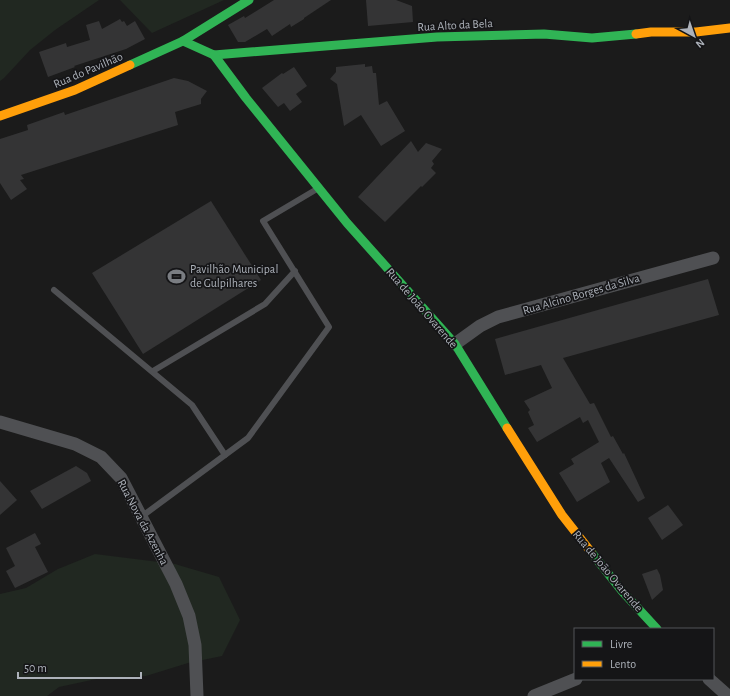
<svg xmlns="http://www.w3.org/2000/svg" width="730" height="696" viewBox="0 0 730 696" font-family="'Alegreya Sans',sans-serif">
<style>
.green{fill:#212821}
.building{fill:#343435}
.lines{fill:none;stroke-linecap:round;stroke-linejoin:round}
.lane{stroke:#4f5053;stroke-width:6}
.street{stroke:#4f5053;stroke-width:13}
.fast{stroke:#30b455;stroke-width:9}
.slow{stroke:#ff9f0a;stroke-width:9}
.labels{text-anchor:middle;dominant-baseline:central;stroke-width:3.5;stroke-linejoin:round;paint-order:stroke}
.street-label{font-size:12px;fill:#adb2ba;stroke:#151517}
.poi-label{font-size:12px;fill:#adb2ba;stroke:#151517;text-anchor:start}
</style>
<rect width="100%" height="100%" fill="#1b1b1b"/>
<g class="green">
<path d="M0,0H99L55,30L30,50L4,78L0,81Z"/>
<path d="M120,0H224L152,33Z"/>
<path d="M95,554L175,564L219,577L240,620L222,656L188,663L146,676L101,678L59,687L47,696H0V594L26,588L58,569Z"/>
</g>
<g class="building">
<path d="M274,0H331L304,18V19L291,27L290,24L272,36L267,29L245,42H238L228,25L244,16L245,18Z"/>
<path d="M366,0H396L412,6L413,22L368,26Z"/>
<path d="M120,19L122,22L124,21L127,26L135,21L145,39L126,49L74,66L75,67L48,77L39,52L66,43L67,47L90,40L86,25L99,21L102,29Z"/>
<path d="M365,64V67L372,66L373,73H376L379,105L387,101L405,131L381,146L361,115L344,126L337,84L330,79L336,72V67Z"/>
<path d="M294,67L307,86L296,94L302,102L290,111L284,103L278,107L262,88L282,73L283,74Z"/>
<path d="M174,78L188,81L207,91L201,99V104L175,112L178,125L21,175L24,179L20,180L27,189L11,200L0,183V139L28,130L27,125L64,112L65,115Z"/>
<path d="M411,141L418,152L426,143L442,149L432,161L434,164L431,168L436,173L422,187L421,186L385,222L358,197Z"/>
<path d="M211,201L261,280L143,354L92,273Z"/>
<path d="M708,279L719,315L563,358L590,404L594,403L611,437L613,436L623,454L624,453L645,498L638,502L609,458L601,463L610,482L577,502L559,473L574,464L571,459L599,442L588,420L583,423L580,417L537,442L528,428L534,425L528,412L530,410L524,401L552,388L541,365L505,375L495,339Z"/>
<path d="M76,466L87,473L91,481L42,509L30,491Z"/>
<path d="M0,481L17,500L0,515Z"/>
<path d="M668,505L683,525L662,540L648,518Z"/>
<path d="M35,533L41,544L35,547L48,572L15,588L6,571L15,566L6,548Z"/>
<path d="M657,569L660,575L663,590L652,600L642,574Z"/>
</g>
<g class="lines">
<g class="lane">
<path d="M54,290L192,405L225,455"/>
<path d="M153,371L265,304L295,271"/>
<path d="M141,517L248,438L329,327L263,221L317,189"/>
</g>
<g class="street">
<path d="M455,344L480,326L498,317L713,258"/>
<path d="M0,422L75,444L101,457L121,478L176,584L189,616L195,645L197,696"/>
<path d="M709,679L728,696"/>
<path d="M534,696L576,679"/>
</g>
<g class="fast">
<path d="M183,41L214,55L437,37L544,34L592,38L636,34"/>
<path d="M214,55L246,98L347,223L455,344L507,428"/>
<path d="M130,65L183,41L249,0"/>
<path d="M591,552L622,591L657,629"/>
</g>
<g class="slow">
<path d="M636,34L651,32H696L730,28"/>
<path d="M0,116L75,90L130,65"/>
<path d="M507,428L562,515L591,552"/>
</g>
</g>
<defs>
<symbol id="stadium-bare" viewBox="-9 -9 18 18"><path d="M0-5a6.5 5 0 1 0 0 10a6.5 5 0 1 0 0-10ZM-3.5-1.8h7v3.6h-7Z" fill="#7a7d82" stroke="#151517" stroke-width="2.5" paint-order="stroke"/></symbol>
</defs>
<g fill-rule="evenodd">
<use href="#stadium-bare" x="164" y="264" width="25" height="25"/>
</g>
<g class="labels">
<g class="street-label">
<text transform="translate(455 25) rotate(-3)">Rua Alto da Bela</text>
<text transform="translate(88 70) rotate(-23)">Rua do Pavilhão</text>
<text transform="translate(581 294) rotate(-16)">Rua Alcino Borges da Silva</text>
<text transform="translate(422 308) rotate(49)">Rua de João Ovarende</text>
<text transform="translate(143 522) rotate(62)">Rua Nova da Azenha</text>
<text transform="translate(608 571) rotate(50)">Rua de João Ovarende</text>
</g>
<g class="poi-label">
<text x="190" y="269">Pavilhão Municipal<tspan x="190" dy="14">de Gulpilhares</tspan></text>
</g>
</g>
<rect x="574" y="628" width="140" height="52" fill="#151517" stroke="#525458"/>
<rect x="582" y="641" width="20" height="6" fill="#30b455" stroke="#525458"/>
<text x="610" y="648" font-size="12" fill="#adb2ba">Livre</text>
<rect x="582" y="661" width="20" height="6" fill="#ff9f0a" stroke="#525458"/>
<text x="610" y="668" font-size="12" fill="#adb2ba">Lento</text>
<g transform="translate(694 36) rotate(140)" stroke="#151517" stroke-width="3" paint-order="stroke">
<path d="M0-3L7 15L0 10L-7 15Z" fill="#adb2ba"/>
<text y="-6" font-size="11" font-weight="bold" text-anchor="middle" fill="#adb2ba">N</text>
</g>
<path d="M18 672v6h123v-6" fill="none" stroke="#adb2ba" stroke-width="2"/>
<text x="24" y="672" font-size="12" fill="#adb2ba" stroke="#151517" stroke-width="3" paint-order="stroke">50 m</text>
</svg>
